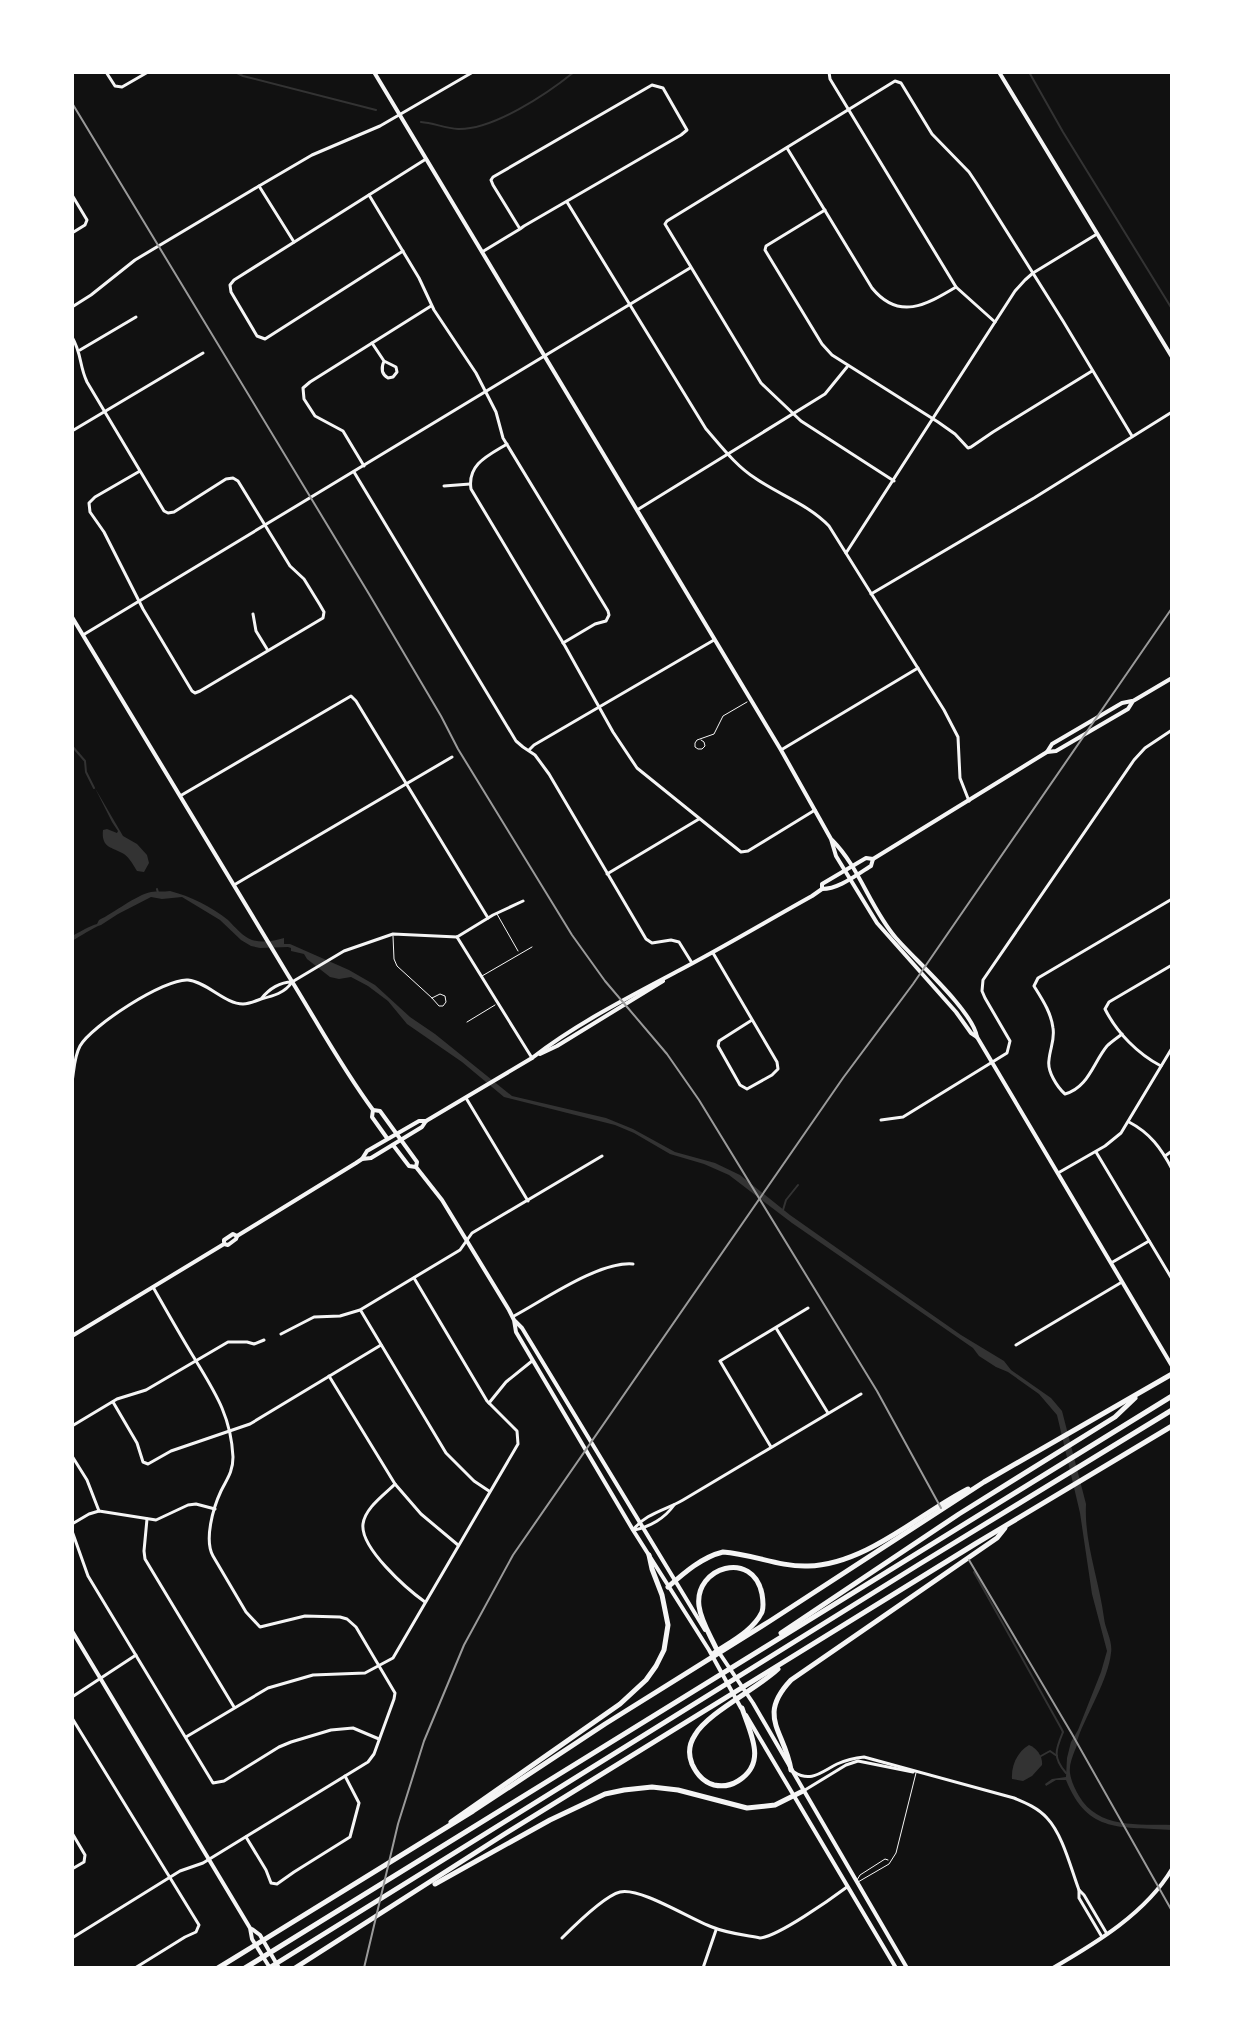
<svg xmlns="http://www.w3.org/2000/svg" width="1244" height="2040" viewBox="0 0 1244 2040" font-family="Overpass,sans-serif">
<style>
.water{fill:#333}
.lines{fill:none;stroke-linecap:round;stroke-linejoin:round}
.stream{stroke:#333;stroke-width:2}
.service{stroke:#f5f5f5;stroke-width:1}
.minor{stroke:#f5f5f5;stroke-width:3}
.tertiary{stroke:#f5f5f5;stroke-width:3}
.secondary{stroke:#f5f5f5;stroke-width:4}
.motorway{stroke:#f5f5f5;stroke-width:5}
.rail{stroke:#9a9a9a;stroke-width:2}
</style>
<rect width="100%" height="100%" fill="#111"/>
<g class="water">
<path d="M95,788L123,836L137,844L147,855L149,863L144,872L137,871C134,866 129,857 124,854C112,847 101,848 103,830L107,829L117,833L118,831L112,822Z"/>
<path d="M170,891C190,896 212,907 228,920C235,927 243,937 252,940C262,943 275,941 284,938V944H290L349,970L375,985L410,1017L435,1034L512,1096L606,1118L633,1129L675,1152L715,1163L740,1175L790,1215L888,1284L961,1335L1004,1361L1011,1370L1051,1398L1062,1411L1086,1504C1084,1543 1099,1579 1104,1618C1105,1629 1113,1641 1111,1653C1108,1680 1087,1713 1078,1738C1075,1746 1079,1742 1075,1750C1072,1758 1069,1765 1070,1773C1071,1781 1075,1789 1079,1796C1098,1829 1139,1824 1172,1825V1830C1122,1826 1088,1835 1066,1780H1056L1046,1786L1045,1784L1052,1779L1066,1777L1067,1758L1071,1742L1078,1730L1101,1672L1107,1651L1092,1594L1080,1513L1057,1415L1039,1394L1008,1372L996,1367L979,1356L973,1348L792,1223L729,1175L704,1164L670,1154L634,1133L615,1125L504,1097L462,1062L407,1024L388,1001L368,986L351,977L339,979L330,977L307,959L304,954L291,951V948L288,947L260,948L251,946L241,940L220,920L182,897L162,899L151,897L118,914L101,925C94,927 79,937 72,941V936C78,933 91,925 97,924L99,920C114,913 136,895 151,892C157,891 164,892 170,891Z"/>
<path d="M1029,1745C1037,1748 1043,1757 1042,1765L1032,1776L1023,1781L1012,1779C1011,1766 1017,1752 1029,1745Z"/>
</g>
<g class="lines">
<g class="stream">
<path d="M235,72L243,76L376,110"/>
<path d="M1029,72L1063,132L1172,309"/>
<path d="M421,122C433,123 445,128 458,129C493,130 547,94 574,72"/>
<path d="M72,746L85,761L86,772L94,788"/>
<path d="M157,889L158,893"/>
<path d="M783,1210L786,1200L798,1185"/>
<path d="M974,1572L1061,1728L1063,1732C1056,1749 1052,1757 1066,1773"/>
<path d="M1041,1756L1050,1751L1057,1756"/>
</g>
<g class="service">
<path d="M701,740L704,742L705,746L702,749H698L695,747V743L697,740L714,734L723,716L747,702"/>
<path d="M497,914L518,951"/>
<path d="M393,936L394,959L397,966L432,998L439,1006H443L446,1002L445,996L440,994L432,998"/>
<path d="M482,976L532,947"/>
<path d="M467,1022L495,1005"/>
<path d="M857,1880L860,1875L885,1859L888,1860"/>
<path d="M858,1882L889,1864L896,1853L916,1773"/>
</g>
<g class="minor">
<path d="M106,72L115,86L122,87L148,72"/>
<path d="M829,72L830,79L956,287L995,322"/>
<path d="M787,148L872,288C899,321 926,305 956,287"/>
<path d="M259,186L294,242"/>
<path d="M72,195L87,220L85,225L72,233"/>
<path d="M369,195L419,278L434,310L476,373L496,412L503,438L608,611L609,615L606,621L595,624L563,643"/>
<path d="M567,202L706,429C721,446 736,466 755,478C779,495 808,504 829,526L944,710L958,737L960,778L969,801"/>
<path d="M825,210L766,246L765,250L768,255L822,344L832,355L938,422L955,434L968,448L971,447L993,432L1092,371"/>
<path d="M403,251L265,339L257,336L231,292L230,285L234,280L426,159"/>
<path d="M482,252L520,229L524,226L681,135L687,130L663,88L652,85L493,177L491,180L493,185L520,229"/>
<path d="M72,337C82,354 79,365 87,382L164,511L168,513L174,512L226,479L233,478L238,481L290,566L304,579L320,605L324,612L323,618L200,691L195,693L192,691L143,609L104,532L90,512L89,503L95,497L140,471"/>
<path d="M372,343L384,361L396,367L397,372L393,377L388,378C381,374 381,368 384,361"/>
<path d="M80,350L136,317"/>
<path d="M72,431L203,353"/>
<path d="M507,444C489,455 467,464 471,489L565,646L613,732L637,768L741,852L748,851L815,810"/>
<path d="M364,466L343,431L315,416L304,399L303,388L310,382L431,306"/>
<path d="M354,472L516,741L523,747L535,755L549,774L646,939L652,943L671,940L679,942L692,963"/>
<path d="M894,481L801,421L761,383L665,224L667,221L895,81L901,83L932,134L969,172L977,184L1063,321L1132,436"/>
<path d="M444,486L470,484"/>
<path d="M637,510L825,394L847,367"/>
<path d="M846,553L1015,291L1025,280L1033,273L1097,234"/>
<path d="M871,594L1034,498L1172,412"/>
<path d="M253,614L256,631L267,649"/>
<path d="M83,635L690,268"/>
<path d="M529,750L534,745L714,640"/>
<path d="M781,750L918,668"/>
<path d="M180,796L351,696L356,701L488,918"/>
<path d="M607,874L699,819"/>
<path d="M234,885L452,757"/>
<path d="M457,937L532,1058"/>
<path d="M457,937L493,915L523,901"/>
<path d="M713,953L777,1062L778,1069L772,1075L747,1089L740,1085L718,1046L719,1041L752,1020"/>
<path d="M292,982L344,951L393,934L457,937"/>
<path d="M1122,1034C1117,1038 1111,1042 1107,1046C1093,1063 1088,1088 1065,1094C1057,1087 1047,1071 1049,1060C1050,1048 1055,1040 1053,1028C1051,1012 1042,999 1034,986L1038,978L1172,899"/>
<path d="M1161,1066C1138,1054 1117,1033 1105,1009L1109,1002L1172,965"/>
<path d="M466,1098L528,1201"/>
<path d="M881,1120L903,1117L1007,1053L1010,1041L985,998L982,991L983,980L1134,760L1145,748L1172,730"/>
<path d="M1129,1122C1150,1133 1161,1148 1172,1169"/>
<path d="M1096,1152L1172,1279"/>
<path d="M1165,1156L1172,1151"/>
<path d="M1111,1263L1149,1241"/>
<path d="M361,1311L446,1453L474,1481L489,1491"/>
<path d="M514,1316C544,1300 599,1261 633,1264"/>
<path d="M776,1328L828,1413"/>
<path d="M281,1334L314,1317L340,1316L360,1310L460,1250L472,1233L602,1156"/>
<path d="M1016,1345L1122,1282"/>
<path d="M329,1376L395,1484L421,1514L458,1545"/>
<path d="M113,1402L137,1443L143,1462L148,1464L171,1451L250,1424L381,1345"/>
<path d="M489,1403L506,1382L532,1361"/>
<path d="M72,1426L117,1399L146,1390L228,1342H247L254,1344L264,1340"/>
<path d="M771,1447L720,1361L808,1308"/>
<path d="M72,1456L87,1480L99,1511"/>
<path d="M395,1484C384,1495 365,1508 363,1524C360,1548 407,1589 425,1602"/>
<path d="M147,1519L144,1551L145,1559L234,1707"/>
<path d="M72,1524L89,1514L99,1511L156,1520L188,1505L196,1504L215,1509"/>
<path d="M633,1530C646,1513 666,1510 683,1500L861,1394"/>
<path d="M634,1530C650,1527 665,1518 674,1505"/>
<path d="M72,1531L88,1576L213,1783L224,1781L279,1747L291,1742L331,1730L353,1728L379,1739"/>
<path d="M72,1697L136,1655"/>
<path d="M72,1718L199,1925L196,1932L185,1937L135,1968"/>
<path d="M186,1737L268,1688L313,1675L365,1673L393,1658L518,1444L517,1431L487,1401L414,1278"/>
<path d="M72,1833L85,1855L84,1862L72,1869"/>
<path d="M246,1837L266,1870L271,1883L277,1884L294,1872L350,1837L359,1803L345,1776"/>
<path d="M72,1938L180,1871L203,1863L368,1762L374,1754L394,1699L395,1693L356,1627L347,1619L340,1617L305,1616L260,1627L246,1612L213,1556C204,1540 213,1508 221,1491C227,1479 233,1472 233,1457C231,1415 214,1391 193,1356C179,1333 166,1310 153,1287"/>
<path d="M562,1938C574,1926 604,1896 620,1892C640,1887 690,1919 712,1927C726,1933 744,1935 760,1938C777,1937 831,1899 847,1887"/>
<path d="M703,1968L716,1930"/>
</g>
<g class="tertiary">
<path d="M72,307L91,295L135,260L259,186L312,155L380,126L473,72"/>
<path d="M262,998C269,989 280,982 292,982"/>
<path d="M72,1082C74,1071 74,1057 80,1046C91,1026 165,978 188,980C207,982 225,1004 243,1004C250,1004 255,1001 261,999C273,996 285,993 292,982"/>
<path d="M1058,1173L1105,1146L1121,1133L1172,1048"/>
<path d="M794,1772C811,1783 821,1772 837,1764C846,1760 854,1758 864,1757L1014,1798C1026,1803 1038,1808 1047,1818C1063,1835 1071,1869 1079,1890V1898L1102,1937"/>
<path d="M805,1790L846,1765L858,1761L913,1772"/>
<path d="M1079,1890L1084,1895L1107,1934"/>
</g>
<g class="secondary">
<path d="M374,72L781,750L831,839L836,856L877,923L956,1012L971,1033L977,1037"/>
<path d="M999,72L1172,357"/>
<path d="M72,617L288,975C316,1020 341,1067 373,1110L380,1111L417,1162L416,1167L442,1200L509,1310L514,1320L516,1332L633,1530L709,1650L741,1708"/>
<path d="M1047,752L1052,744L1122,703L1132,701"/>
<path d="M832,840C860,868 870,908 896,938C915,960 973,1011 977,1037L1172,1366"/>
<path d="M822,889C839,889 856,875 871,866L873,859"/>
<path d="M540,1054L557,1046L663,981"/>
<path d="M532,1058C576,1024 627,998 676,972C722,948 767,921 812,896L822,889V884L866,858L873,859L1047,752L1056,751L1128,709L1133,701L1172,678"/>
<path d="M373,1110L372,1117L387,1138"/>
<path d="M393,1145L409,1166L416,1167"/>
<path d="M362,1159L367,1151L419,1121H426"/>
<path d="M224,1242V1240L233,1234L237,1236"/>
<path d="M515,1321L522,1328L705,1630"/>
<path d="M72,1336L224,1244L228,1245L236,1239L237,1236L356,1163L362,1159L371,1158L422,1127L426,1121L532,1058"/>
<path d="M72,1631L250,1928L252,1939L270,1968"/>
<path d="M718,1651L753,1703L907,1968"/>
<path d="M746,1715L896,1968"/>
<path d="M252,1929L260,1935L279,1968"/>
<path d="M1053,1968C1096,1943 1146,1913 1172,1869"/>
</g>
<g class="motorway">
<path d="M668,1587C684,1573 702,1557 723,1552C752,1554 779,1567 808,1566C865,1565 919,1514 968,1489"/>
<path d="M781,1633L959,1514L1115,1417L1135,1398"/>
<path d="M714,1653C730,1642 753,1631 762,1612C764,1606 763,1600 762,1594C753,1549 694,1567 699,1606C701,1621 710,1635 716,1648"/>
<path d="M742,1708C750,1733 768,1763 738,1781C730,1786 723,1787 714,1785C703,1782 697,1775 692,1764C688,1754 689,1744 695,1735C707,1713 757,1689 778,1669"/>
<path d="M791,1770C785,1731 756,1717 791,1680L997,1538L1005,1528"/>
<path d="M451,1822L620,1704L646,1680L656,1666L664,1650L668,1625L662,1595L652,1569L649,1555"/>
<path d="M435,1884L550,1820L605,1794L624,1790L652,1787L678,1790L747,1808L775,1805L803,1791"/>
<path d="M218,1968L473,1811L605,1724L770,1621L984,1482L1172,1374"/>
<path d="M245,1968L1172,1396"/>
<path d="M269,1968L918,1565L1172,1410"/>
<path d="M295,1968L503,1835L975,1544L1172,1426"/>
</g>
<g class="rail">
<path d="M72,103L369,594L441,716L458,749L572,935L605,981L667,1054L699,1100L877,1391L941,1508"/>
<path d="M969,1560L1072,1734L1172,1911"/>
<path d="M364,1968L398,1824L424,1741L464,1645L513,1555L843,1078L913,984L1172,608"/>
</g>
</g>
<rect width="1244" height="2040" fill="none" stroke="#ffffff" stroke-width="148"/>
</svg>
